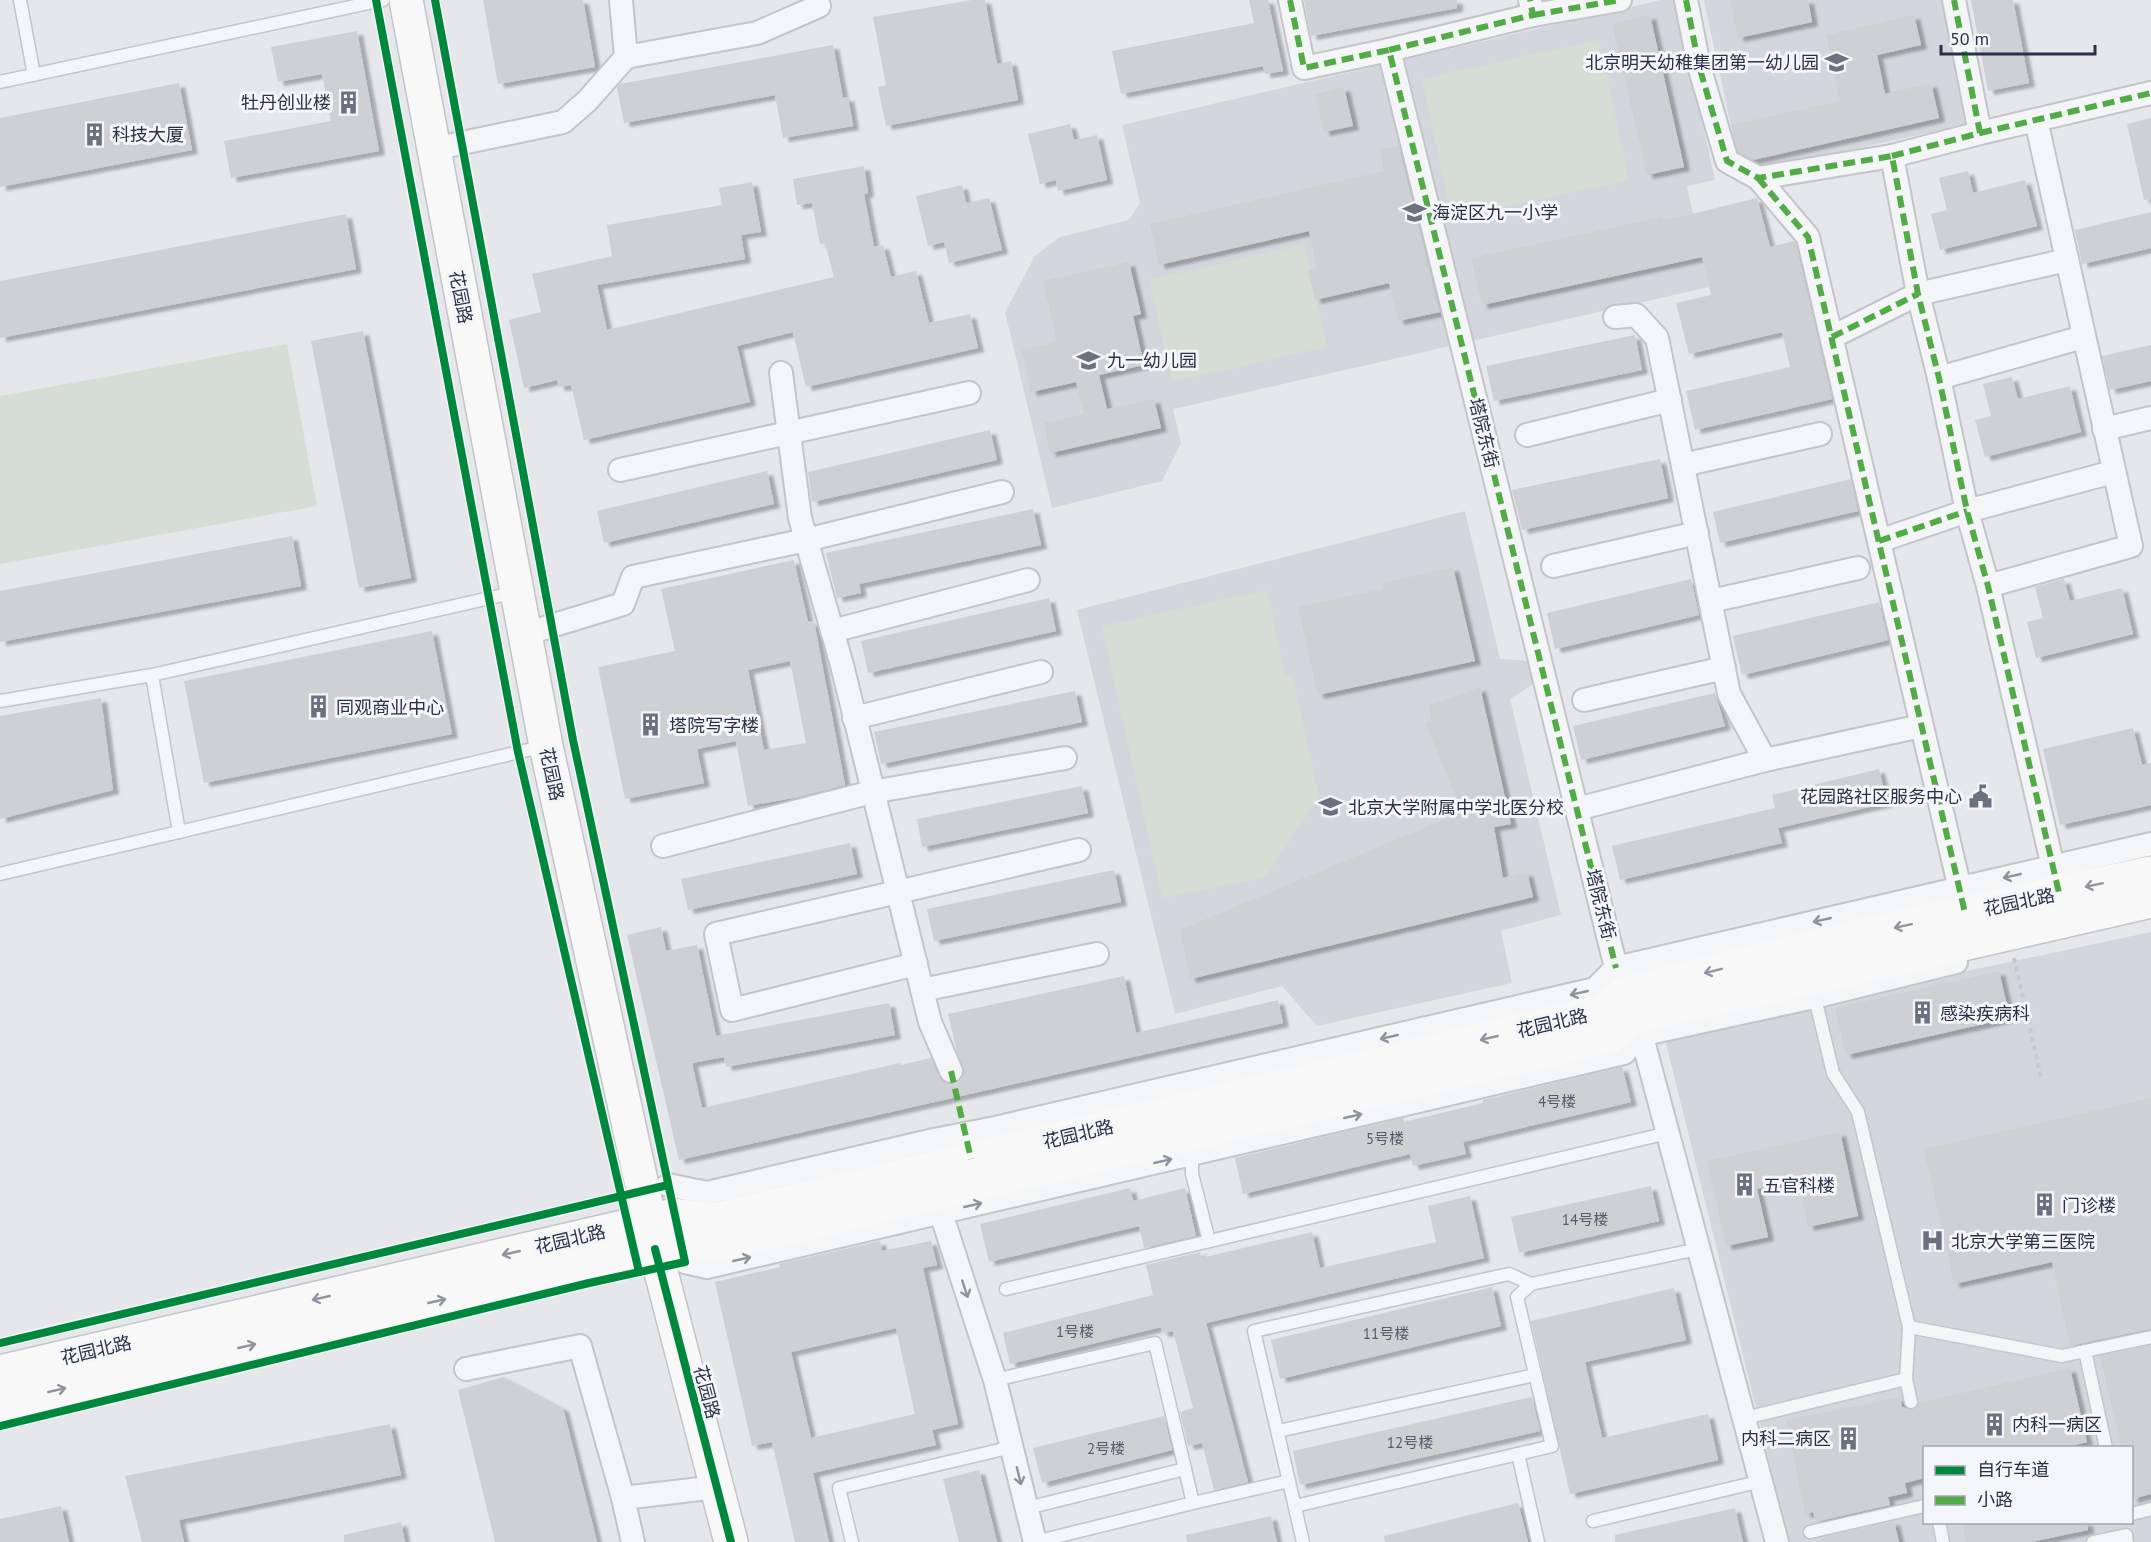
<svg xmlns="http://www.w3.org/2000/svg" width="2151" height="1542" viewBox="0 0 2151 1542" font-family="'PT Sans','Noto Sans SC',sans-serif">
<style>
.built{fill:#d3d6dd;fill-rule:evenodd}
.park{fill:#d4ded5}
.building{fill:#ced0d4;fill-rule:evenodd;filter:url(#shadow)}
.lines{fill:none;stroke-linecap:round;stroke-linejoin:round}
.lane-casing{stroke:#c3c5c8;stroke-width:15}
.street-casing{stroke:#c3c5c8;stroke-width:26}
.secondary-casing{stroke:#c3c5c8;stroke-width:36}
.path{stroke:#c6c8cd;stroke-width:4;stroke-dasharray:4.5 4.5;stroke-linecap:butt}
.lane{stroke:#f4f5f7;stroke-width:12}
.street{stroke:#f4f5f7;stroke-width:22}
.secondary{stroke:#f8f8f8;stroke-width:33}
.quiet{stroke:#53ab47;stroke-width:6;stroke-dasharray:12 6;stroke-linecap:butt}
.cycleway-casing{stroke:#f3f5f9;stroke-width:11}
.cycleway{stroke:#00873e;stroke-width:8}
.oneway{stroke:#8e939e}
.oneway2{stroke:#90949f}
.labels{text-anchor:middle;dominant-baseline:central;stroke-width:6;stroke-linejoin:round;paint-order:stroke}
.number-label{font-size:15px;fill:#535a6a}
.poi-label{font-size:18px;fill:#293146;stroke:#f3f5f9;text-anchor:start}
.street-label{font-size:18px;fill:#293146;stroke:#f3f5f9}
</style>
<defs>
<filter id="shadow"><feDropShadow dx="6" dy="4" stdDeviation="1.5" flood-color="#0004"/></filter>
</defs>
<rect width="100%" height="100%" fill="#e5e7ea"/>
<g class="built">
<path d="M1661,0H1675L1715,180L1687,186L1709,287L1173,409L1181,443L1162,481L1052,508L1005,312L1035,256L1060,237L1129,220L1140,203L1122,125Z"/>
<path d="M1704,0H1944L1970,124L1741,173Z"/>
<path d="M1465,511L1500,659L1533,661L1538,681L1510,699L1561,915L1501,931L1512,983L1317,1026L1282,986L1175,1014L1077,610Z"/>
<path d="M2151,932V1542H1789L1664,1035ZM1924,1448H2132V1522H1924Z"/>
</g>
<g class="park">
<path d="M1599,40L1629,180L1452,219L1422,79Z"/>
<path d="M1304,244L1327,347L1172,382L1149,280Z"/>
<path d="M287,344L317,506L0,564V396Z"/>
<path d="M1267,590L1285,675L1292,674L1319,797L1266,877L1162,898L1102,626Z"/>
</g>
<g class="building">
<path d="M483,0H583L595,67L498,84Z"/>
<path d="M972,0H985L997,64L1011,61L1018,100L886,126L878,87L886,85L873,17Z"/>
<path d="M1249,0H1268L1283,71L1265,74L1263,66L1121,94L1112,51L1254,23Z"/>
<path d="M1304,0H1457V8L1311,36Z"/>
<path d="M1730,0H1808L1812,22L1738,38Z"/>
<path d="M1971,0H2013L2029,83L1988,91Z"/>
<path d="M1650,15L1684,167L1647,175L1612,24Z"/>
<path d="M1914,15L1921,45L1877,55L1885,94L1931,83L1939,118L1753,160L1738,152L1731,125L1840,101L1826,35Z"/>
<path d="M357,31L379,151L231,178L224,141L331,121L322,74L278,82L271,47Z"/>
<path d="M833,45L843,98L848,97L853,126L783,138L775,95L624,123L617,87L620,84Z"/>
<path d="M179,83L192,150L0,187V118Z"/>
<path d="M1344,87L1353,126L1324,132L1315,94Z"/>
<path d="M2151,118V199L2144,200L2127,124Z"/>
<path d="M1070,124L1074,140L1097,135L1107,180L1058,191L1056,180L1040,184L1028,134Z"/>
<path d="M1399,146L1440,312L1398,321L1389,283L1315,300L1308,270L1317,268L1309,231L1159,265L1150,224L1384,171L1380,150Z"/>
<path d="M864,166L868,193L864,194L874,247L883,245L891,277L916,271L929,323L970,314L978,348L806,387L793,332L737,346L750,402L584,440L571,385L559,387L557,380L524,388L509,320L541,312L532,274L612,256L607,225L722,205L719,188L752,182L761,232L741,235L745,259L597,285L607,330L834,277L825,243L820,244L812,203L797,205L793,179Z"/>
<path d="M1968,171L1973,193L2025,180L2037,226L1940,250L1931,214L1947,210L1939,178Z"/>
<path d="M962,185L966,203L989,198L1002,250L949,263L944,242L928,246L916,196Z"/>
<path d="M1757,198L1770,247L1794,241L1796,243L1832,399L1695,430L1686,391L1790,367L1782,332L1689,354L1676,303L1711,295L1702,257L1482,305L1471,258L1662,217L1663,221Z"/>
<path d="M2151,212V248L2082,264L2075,230Z"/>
<path d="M346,214L356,269L0,338V281Z"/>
<path d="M1129,262L1141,314L1133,316L1144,365L1099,375L1107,409L1154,399L1161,428L1050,453L1044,423L1084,414L1076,382L1031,392L1022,350L1057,342L1043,281Z"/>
<path d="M363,331L411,578L359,588L311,341Z"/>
<path d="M1635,335L1642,370L1494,401L1486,366Z"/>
<path d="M2151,345V381L2110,390L2102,356Z"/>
<path d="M2012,377L2018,399L2070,386L2081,432L1985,457L1975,420L1991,416L1983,384Z"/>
<path d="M990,430L997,460L812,502L808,472Z"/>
<path d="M1660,459L1668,498L1522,530L1512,490Z"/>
<path d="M767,471L774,504L604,543L597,511Z"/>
<path d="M1851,479L1858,511L1720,543L1713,512Z"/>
<path d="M1033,509L1041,545L859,584L861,593L837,598L826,553Z"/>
<path d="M292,536L301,586L0,642V591Z"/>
<path d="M794,560L808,622L814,621L845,785L798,797L748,806L736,741L697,749L704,783L625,799L598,667L675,651L661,589ZM790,661L806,743L764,750L748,670Z"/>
<path d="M1453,567L1475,661L1318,695L1298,607L1383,589V583Z"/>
<path d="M1691,579L1699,615L1555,649L1547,613Z"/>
<path d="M2064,579L2070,601L2122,588L2133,634L2036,658L2027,622L2043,618L2035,587Z"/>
<path d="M1049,598L1056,631L868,673L861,641Z"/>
<path d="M1879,602L1888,640L1742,675L1733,636Z"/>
<path d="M432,631L452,734L204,783L184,681Z"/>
<path d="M1480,687L1511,824L1494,827L1503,878L1527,872L1533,897L1190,979L1180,930L1462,812L1425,722L1431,721L1429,706Z"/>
<path d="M1075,691L1082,722L881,764L874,732Z"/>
<path d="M1715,693L1725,726L1581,760L1573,726Z"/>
<path d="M101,698L113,790L0,819V716Z"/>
<path d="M2133,728L2142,765L2151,763V805L2060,825L2043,749Z"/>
<path d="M1879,769L1887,803L1778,828L1782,843L1620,880L1612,846L1775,808L1772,795Z"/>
<path d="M1082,786L1088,813L922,847L917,819Z"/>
<path d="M850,843L857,874L688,910L681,879Z"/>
<path d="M1114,870L1121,902L934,941L927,909Z"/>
<path d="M661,927L666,951L697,945L716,1036L889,1003L895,1035L726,1067L724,1057L692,1063L702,1108L900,1063L901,1065L931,1058L942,1081L949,1084H956L962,1079L964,1072L956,1048L948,1014L1124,976L1136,1033L1278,1000L1283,1023L679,1160L627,935Z"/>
<path d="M1999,971L2010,1018L1846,1055L1835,1008Z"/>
<path d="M1622,1067L1631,1102L1463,1142L1466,1154L1413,1166L1410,1154L1243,1194L1235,1158L1403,1118L1404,1122L1483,1103V1100Z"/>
<path d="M2151,1098V1329L2070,1346L2052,1262L1954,1284L1924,1149Z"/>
<path d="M1840,1132L1858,1216L1808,1227L1798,1180L1757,1189L1768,1237L1726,1246L1707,1161Z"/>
<path d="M1651,1186L1659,1221L1519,1253L1511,1217Z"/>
<path d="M1130,1188L1133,1201L1185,1188L1196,1236L1144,1248L1139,1226L989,1262L980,1224Z"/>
<path d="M1470,1196L1484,1258L1206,1323L1248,1482L1214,1490L1202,1443L1188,1446L1180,1412L1193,1408L1173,1331L1162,1333L1161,1327L1010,1364L1003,1333L1153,1295L1146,1265L1200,1252L1201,1258L1312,1232L1320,1268L1436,1242L1428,1206Z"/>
<path d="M880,1241L882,1251L931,1241L937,1265L923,1268L958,1424L932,1430L936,1445L813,1473L829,1542H795L772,1442L752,1446L715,1282L780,1267L779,1264ZM896,1328L915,1414L811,1438L791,1352Z"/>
<path d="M1492,1287L1501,1326L1280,1379L1271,1340Z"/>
<path d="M1674,1288L1686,1340L1585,1362L1602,1438L1708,1414L1718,1460L1570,1494L1531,1321Z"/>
<path d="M2151,1345V1494L2132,1499V1448H2121L2100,1356Z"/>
<path d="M2070,1368L2087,1442L2064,1448H1924V1478L1905,1483L1907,1493L1888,1497L1890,1505L1816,1522L1813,1512L1805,1514L1786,1420L1900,1397L1902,1407L1912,1410L1917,1408L1919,1403Z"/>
<path d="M504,1377L563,1408L597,1542H495L458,1390Z"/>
<path d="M1532,1397L1540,1431L1300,1485L1293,1451Z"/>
<path d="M1164,1416L1172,1450L1042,1483L1033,1448Z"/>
<path d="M390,1424L401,1475L179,1520L184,1542H142L125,1476Z"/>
<path d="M979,1470L997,1542H959L943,1479Z"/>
<path d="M1518,1503L1528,1542H1385L1384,1536Z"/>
<path d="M61,1506L69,1542H0V1519Z"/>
<path d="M1735,1508L1743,1542H1615V1535Z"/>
<path d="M1271,1516L1277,1542H1187L1186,1535Z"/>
<path d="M1894,1521L1899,1542H1821L1820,1538Z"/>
<path d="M401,1522L405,1542H344V1535Z"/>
<path d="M1962,1522H2087L2088,1530L2031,1542H1966Z"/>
</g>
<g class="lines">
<defs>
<g id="lane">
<path d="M20,0L34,75"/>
<path d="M0,82L383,0"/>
<path d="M0,701L152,675"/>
<path d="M179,832L152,675L516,592"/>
<path d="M0,874L545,746"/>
<path d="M1814,994L1833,1073L1858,1112L1909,1327L1906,1379"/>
<path d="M1192,1151V1174L1209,1241"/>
<path d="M1006,1289L1668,1133"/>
<path d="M1909,1327L2062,1356L2085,1351L2106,1448"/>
<path d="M2085,1351L2151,1337"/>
<path d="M995,1380L1155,1343L1185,1469"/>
<path d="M1745,1418L1906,1379L1911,1402"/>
<path d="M1278,1431L1535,1375"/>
<path d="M1518,1454L1538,1542"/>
<path d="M1193,1503L1289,1481"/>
<path d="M1295,1506L1552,1446L1517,1297L1531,1284"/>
<path d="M1027,1508L1185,1469L1193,1503L1035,1542"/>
<path d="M2132,1514L2151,1509"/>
<path d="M1593,1521L1762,1481"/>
<path d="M1939,1522L1943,1542"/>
<path d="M1810,1532L1924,1506"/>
<path d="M852,1542L839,1488L1012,1447"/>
<path d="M1303,1542L1254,1331L1509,1274L1531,1284L1698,1249"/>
<path d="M2093,1542L2126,1535L2127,1542"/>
</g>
<g id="street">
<path d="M621,0L626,57"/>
<path d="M1290,0L1304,68L1389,50L1616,968L1645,1048L1777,1542"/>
<path d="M1686,0L1699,66L1727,161L1758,178L1892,156L1918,294L1939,378L1967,511L1988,586L2056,880"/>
<path d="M1533,15L1620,0"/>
<path d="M1389,50L1533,15L1530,0"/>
<path d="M1980,133L2151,93"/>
<path d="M433,149L563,122L587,101L626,57L757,33L819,6L817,0"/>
<path d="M1892,156L1980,133L1954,0"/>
<path d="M1758,178L1808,237L1963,902"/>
<path d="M1615,317L1636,315L1657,338L1729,694L1765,760"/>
<path d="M1832,337L1918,294L2067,260"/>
<path d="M781,373L800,518L842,665L930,1022L951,1071"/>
<path d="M1939,378L2083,337"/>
<path d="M2104,429L2151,418"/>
<path d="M1527,435L1670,400"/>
<path d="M1683,465L1820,434"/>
<path d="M620,470L969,393"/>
<path d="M1879,541L1967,511L2113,472"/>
<path d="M1553,566L1697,533"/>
<path d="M1988,586L2131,546L2036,120"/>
<path d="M1711,601L1858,568"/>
<path d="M832,631L1028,580"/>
<path d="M525,634L623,604L633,577L806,540L1002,492"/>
<path d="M1584,700L1724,668"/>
<path d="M854,718L1041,672"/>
<path d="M1577,809L1765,760L1921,726"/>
<path d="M663,846L872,792L1065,758"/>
<path d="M916,964L732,1010L716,934L1079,850"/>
<path d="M922,990L1097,954"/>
<path d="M668,1185L707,1193L934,1140L995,1128L1595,989L1616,968L2151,844"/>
<path d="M942,1200L941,1213L995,1380L1035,1542"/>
<path d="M685,1262L707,1267L1624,1053L1640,1035L1814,997L1956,962"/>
<path d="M466,1369L580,1346L623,1498"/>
<path d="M633,1542L623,1498L717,1487"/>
</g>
<g id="secondary">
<path d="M406,0L546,746L660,1268L731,1542"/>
<path d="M0,1372L674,1215L712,1220L1603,1011L1625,993L1875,932L2151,873"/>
<path d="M0,1404L681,1243L720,1244L1611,1036L1633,1017L1872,965L2151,901"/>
</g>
</defs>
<use href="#lane" class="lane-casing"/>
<use href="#street" class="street-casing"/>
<use href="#secondary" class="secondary-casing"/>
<path class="path" d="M2014,958L2041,1077"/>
<use href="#lane" class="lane"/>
<use href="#street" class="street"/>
<use href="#secondary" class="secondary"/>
<g class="quiet">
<path d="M1290,0L1304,68L1389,50L1616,968"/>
<path d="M1686,0L1699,66L1727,161L1758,178L1892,156L1918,294L1939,378L1967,511L1988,586L2059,893"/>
<path d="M1533,15L1620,0"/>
<path d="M1389,50L1533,15L1530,0"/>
<path d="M1980,133L2151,93"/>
<path d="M1892,156L1980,133L1954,0"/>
<path d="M1758,178L1808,237L1965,913"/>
<path d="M1832,337L1918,294"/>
<path d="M1879,541L1967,511"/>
<path d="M951,1071L971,1159"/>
</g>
<defs>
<g id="cycleway">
<path d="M376,0L518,752L639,1272"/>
<path d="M655,1249L731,1542"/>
<path d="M0,1343L668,1185"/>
<path d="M0,1426L589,1283L685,1262L573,740L435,0"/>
</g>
</defs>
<use href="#cycleway" class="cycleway-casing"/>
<use href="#cycleway" class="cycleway"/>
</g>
<defs><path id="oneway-shaft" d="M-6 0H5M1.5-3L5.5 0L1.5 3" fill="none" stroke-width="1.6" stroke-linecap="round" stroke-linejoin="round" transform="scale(1.5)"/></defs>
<g class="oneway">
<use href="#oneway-shaft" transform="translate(2012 876) rotate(167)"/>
<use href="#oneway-shaft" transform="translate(1822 920) rotate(167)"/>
<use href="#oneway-shaft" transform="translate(1579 993) rotate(167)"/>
<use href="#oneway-shaft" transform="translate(1389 1037) rotate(167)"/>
<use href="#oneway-shaft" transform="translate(1353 1116) rotate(-13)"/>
<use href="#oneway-shaft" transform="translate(1163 1161) rotate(-13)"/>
<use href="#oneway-shaft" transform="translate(973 1205) rotate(-13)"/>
<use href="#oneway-shaft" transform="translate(742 1259) rotate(-13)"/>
<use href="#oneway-shaft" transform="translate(965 1289) rotate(72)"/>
<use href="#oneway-shaft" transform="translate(1019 1476) rotate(76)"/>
</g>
<g class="oneway2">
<use href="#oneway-shaft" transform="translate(2094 885) rotate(168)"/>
<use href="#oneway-shaft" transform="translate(1903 926) rotate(168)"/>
<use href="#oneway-shaft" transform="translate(1713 971) rotate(166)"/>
<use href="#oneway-shaft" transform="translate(1489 1038) rotate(167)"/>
<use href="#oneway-shaft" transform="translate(511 1253) rotate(167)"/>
<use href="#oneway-shaft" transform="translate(321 1298) rotate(167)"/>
<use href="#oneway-shaft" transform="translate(437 1301) rotate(-13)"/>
<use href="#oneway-shaft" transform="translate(247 1346) rotate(-13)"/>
<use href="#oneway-shaft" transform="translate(57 1390) rotate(-13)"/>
</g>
<defs>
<symbol id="school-bare" viewBox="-9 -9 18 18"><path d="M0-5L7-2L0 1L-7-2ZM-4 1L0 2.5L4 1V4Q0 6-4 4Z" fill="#6b717f" stroke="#f3f5f9" stroke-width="2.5" paint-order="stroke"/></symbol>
<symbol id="building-bare" viewBox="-9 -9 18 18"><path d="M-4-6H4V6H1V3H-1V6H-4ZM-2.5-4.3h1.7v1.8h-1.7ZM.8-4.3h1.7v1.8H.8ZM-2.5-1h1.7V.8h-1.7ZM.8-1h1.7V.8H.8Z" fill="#6b717f" stroke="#f3f5f9" stroke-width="2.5" paint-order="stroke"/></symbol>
<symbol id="civic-bare" viewBox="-9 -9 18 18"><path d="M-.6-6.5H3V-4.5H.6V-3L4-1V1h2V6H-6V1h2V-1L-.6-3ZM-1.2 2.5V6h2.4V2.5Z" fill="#6b717f" stroke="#f3f5f9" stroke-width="2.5" paint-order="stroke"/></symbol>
<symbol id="hospital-bare" viewBox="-9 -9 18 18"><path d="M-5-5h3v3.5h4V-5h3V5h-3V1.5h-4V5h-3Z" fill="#6b717f" stroke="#f3f5f9" stroke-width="2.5" paint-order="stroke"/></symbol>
</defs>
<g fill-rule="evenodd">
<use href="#school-bare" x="1820" y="46" width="33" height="33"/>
<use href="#building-bare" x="332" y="86" width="33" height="33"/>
<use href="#building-bare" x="78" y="118" width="33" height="33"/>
<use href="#school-bare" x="1398" y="196" width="33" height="33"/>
<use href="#school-bare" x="1072" y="344" width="33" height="33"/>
<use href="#building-bare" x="302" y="690" width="33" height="33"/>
<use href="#building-bare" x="634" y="708" width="33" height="33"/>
<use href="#civic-bare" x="1964" y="780" width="33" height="33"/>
<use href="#school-bare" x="1314" y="790" width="33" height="33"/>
<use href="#building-bare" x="1906" y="996" width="33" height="33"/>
<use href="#building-bare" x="1728" y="1168" width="33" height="33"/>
<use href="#building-bare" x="2028" y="1188" width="33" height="33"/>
<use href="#hospital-bare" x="1916" y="1224" width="33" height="33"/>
<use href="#building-bare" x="1978" y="1408" width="33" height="33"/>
<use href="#building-bare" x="1832" y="1422" width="33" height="33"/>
</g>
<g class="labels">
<g class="number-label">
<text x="1557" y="1101">4号楼</text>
<text x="1385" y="1138">5号楼</text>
<text x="1585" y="1219">14号楼</text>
<text x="1075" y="1331">1号楼</text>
<text x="1386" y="1333">11号楼</text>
<text x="1410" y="1442">12号楼</text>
<text x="1106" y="1448">2号楼</text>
</g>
<g class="poi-label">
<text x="1819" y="62" text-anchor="end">北京明天幼稚集团第一幼儿园</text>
<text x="331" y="102" text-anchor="end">牡丹创业楼</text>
<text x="112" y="134">科技大厦</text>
<text x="1432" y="212">海淀区九一小学</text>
<text x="1107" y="360">九一幼儿园</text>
<text x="336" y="707">同观商业中心</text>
<text x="669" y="725">塔院写字楼</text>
<text x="1962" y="796" text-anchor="end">花园路社区服务中心</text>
<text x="1348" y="807">北京大学附属中学北医分校</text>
<text x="1940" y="1013">感染疾病科</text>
<text x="1763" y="1185">五官科楼</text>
<text x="2062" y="1205">门诊楼</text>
<text x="1951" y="1241">北京大学第三医院</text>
<text x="2012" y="1424">内科一病区</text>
<text x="1831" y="1438" text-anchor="end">内科二病区</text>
</g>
<g class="street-label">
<text transform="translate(461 297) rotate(79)">花园路</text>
<text transform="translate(1484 433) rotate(76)">塔院东街</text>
<text transform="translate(552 774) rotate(78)">花园路</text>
<text transform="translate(2019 902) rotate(-12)">花园北路</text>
<text transform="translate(1601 904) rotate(76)">塔院东街</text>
<text transform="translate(1552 1023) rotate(-13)">花园北路</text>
<text transform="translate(1078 1134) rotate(-13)">花园北路</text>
<text transform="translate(570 1239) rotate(-13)">花园北路</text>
<text transform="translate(96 1350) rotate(-13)">花园北路</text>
<text transform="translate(707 1392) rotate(75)">花园路</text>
</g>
</g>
<rect x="1923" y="1446" width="210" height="78" fill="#f3f5f9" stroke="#a2a7b1" stroke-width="1.5"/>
<rect x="1935" y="1466" width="30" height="9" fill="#00873e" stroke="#a2a7b1" stroke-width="1.5"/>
<text x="1977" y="1476" font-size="18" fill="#293146">自行车道</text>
<rect x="1935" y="1496" width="30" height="9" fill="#53ab47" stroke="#a2a7b1" stroke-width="1.5"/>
<text x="1977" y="1506" font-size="18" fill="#293146">小路</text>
<path d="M1941 45v9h154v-9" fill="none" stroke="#293146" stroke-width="3"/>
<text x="1950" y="45" font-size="18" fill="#293146" stroke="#f3f5f9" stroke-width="4.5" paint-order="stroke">50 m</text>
</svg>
